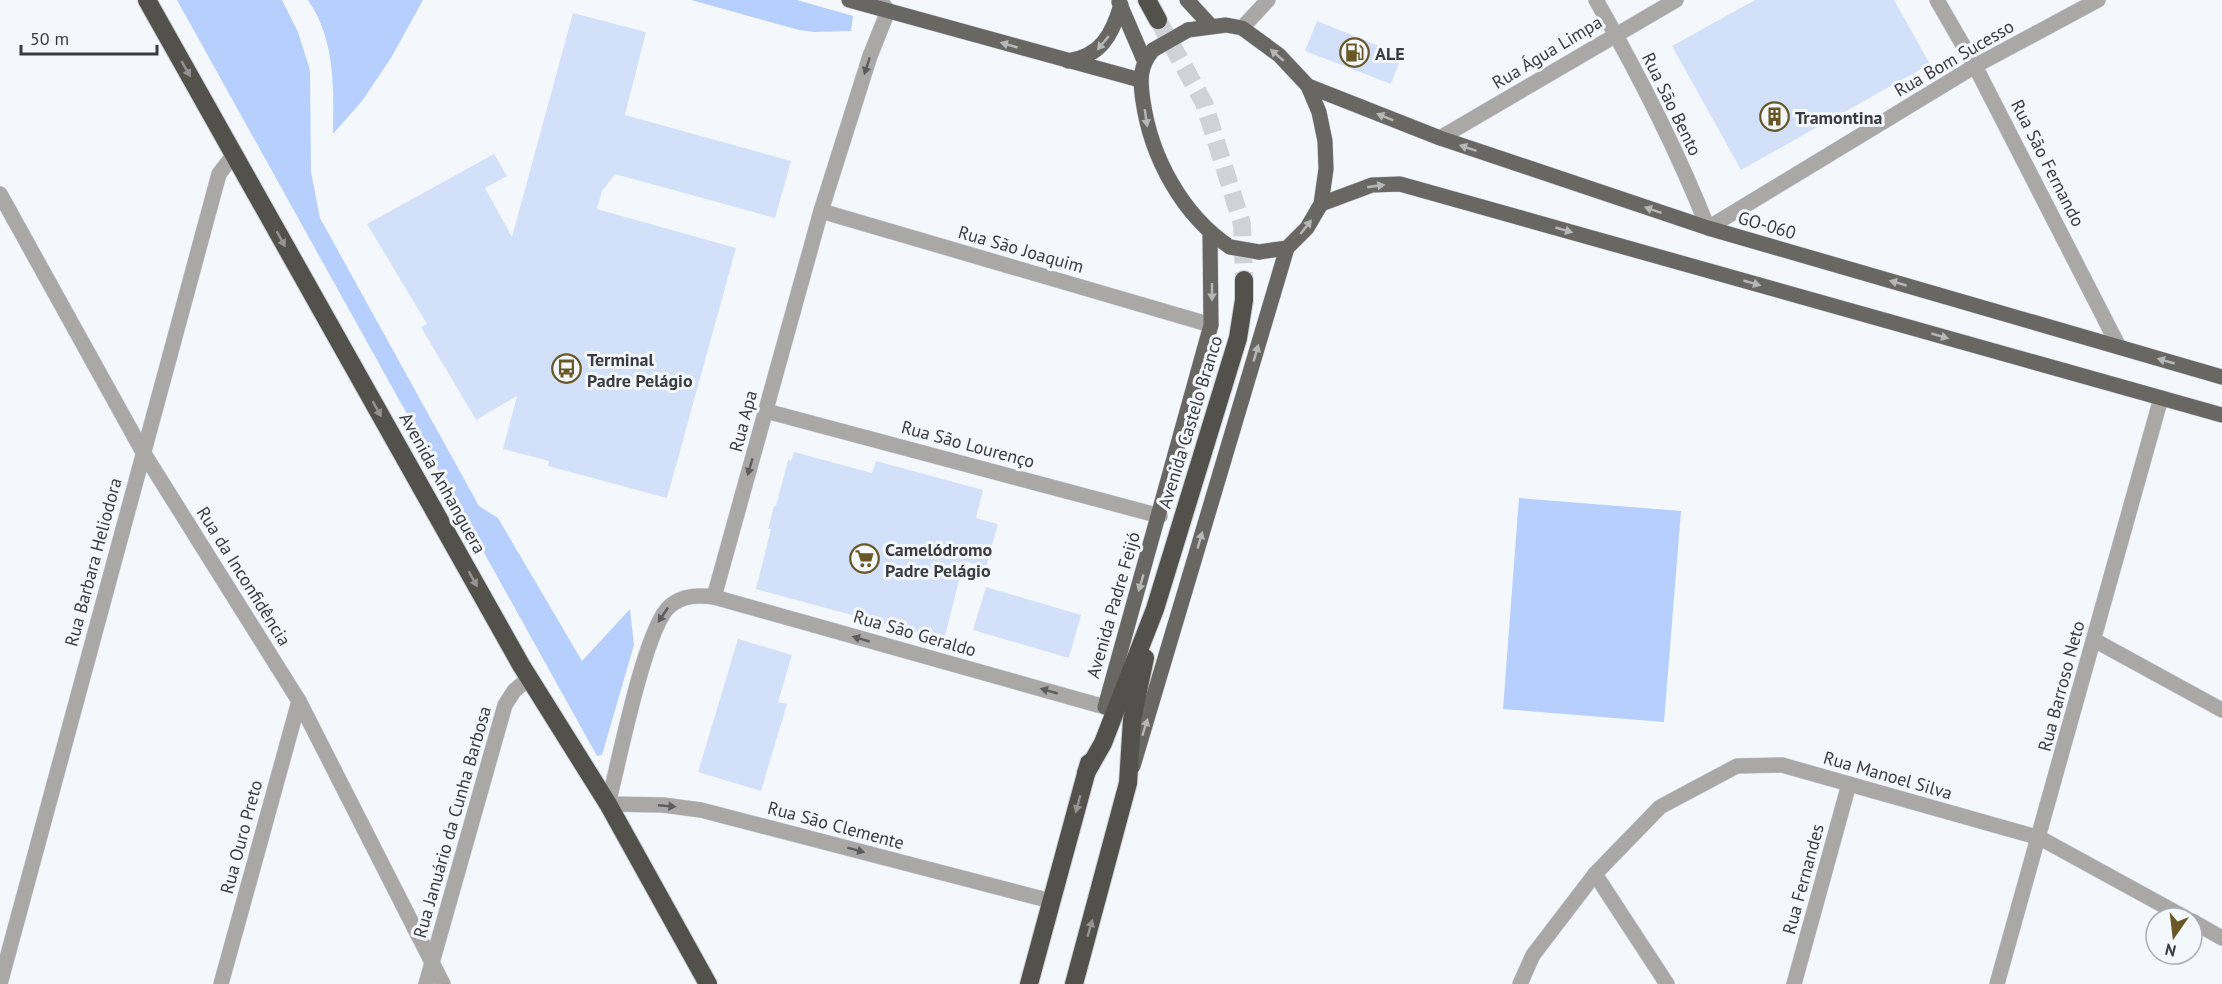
<svg xmlns="http://www.w3.org/2000/svg" width="2222" height="984" viewBox="0 0 2222 984" font-family="'PT Sans',sans-serif">
<style>
.green{fill:#b7cffd}
.building{fill:#d3e0f9}
.lines{fill:none;stroke-linecap:round;stroke-linejoin:round}
.highway-tunnel{stroke:#cfd2d7;stroke-width:18;stroke-dasharray:18 9;stroke-linecap:butt}
.minor-casing{stroke:#cfd2d7;stroke-width:16}
.major-casing{stroke:#cfd2d7;stroke-width:16}
.highway-casing{stroke:#cfd2d7;stroke-width:20}
.minor{stroke:#a9a8a6;stroke-width:15}
.major{stroke:#696763;stroke-width:15}
.highway{stroke:#52514c;stroke-width:18}
.major-bridge-casing{stroke:#cfd2d7;stroke-width:16;stroke-linecap:butt}
.major-bridge{stroke:#696763;stroke-width:15}
.oneway{fill:#b5b7b8}
.oneway2{fill:#5c5c5e}
.oneway3{fill:#939493}
.labels{text-anchor:middle;dominant-baseline:central;stroke-width:6;stroke-linejoin:round;paint-order:stroke}
.street-label{font-size:18px;fill:#3b3c3f;stroke:#f4f8fd}
.poi-label{font-size:18px;font-weight:bold;fill:#3b3c3f;stroke:#f4f8fd;text-anchor:start}
</style>
<rect width="100%" height="100%" fill="#f4f8fd"/>
<g class="green">
<path d="M177,0H282L298,32L310,70L311,172L320,218L479,506L498,518L582,661L630,609L634,645L602,755L597,756Z"/>
<path d="M308,0H423L391,58L362,101L333,134C334,88 335,39 308,0Z"/>
<path d="M691,0H797L853,16L851,31L814,32L799,30Z"/>
<path d="M1519,498L1681,511L1664,722L1503,709Z"/>
</g>
<g class="building">
<path d="M1755,0H1894L1930,64L1741,170L1672,46Z"/>
<path d="M573,13L646,32L625,115L791,161L775,218L615,174L602,191L597,209L736,248L667,498L548,466L549,461L503,449L517,396L476,420L421,327L427,324L367,224L494,154L507,176L485,188L512,237Z"/>
<path d="M1317,21L1402,55L1391,84L1305,51Z"/>
<path d="M794,452L872,473L876,461L983,490L976,518L998,524L986,567L964,561L944,640L756,589L771,529H768L774,506H776L788,460L791,461Z"/>
<path d="M986,587L1081,615L1069,658L973,630Z"/>
<path d="M738,639L792,655L778,702L787,704L761,791L698,772Z"/>
</g>
<g class="lines">
<path class="highway-tunnel" d="M1158,20L1204,103L1242,224L1244,280"/>
<defs>
<g id="minor">
<path d="M1596,0C1638,73 1677,150 1708,228L1975,66L2098,0"/>
<path d="M1937,0L1975,66L2119,347"/>
<path d="M1242,28L1268,0"/>
<path d="M1440,138L1676,0"/>
<path d="M0,194L143,452L299,701L443,984"/>
<path d="M821,211L1211,325"/>
<path d="M766,411L1160,516"/>
<path d="M714,597L821,211L870,56L888,11L880,0"/>
<path d="M2094,640L2222,710"/>
<path d="M1595,874L1667,984"/>
<path d="M1051,901L701,810L663,805L608,804C618,767 645,626 670,606C683,595 698,595 714,597L1105,707"/>
<path d="M2192,921L2222,938"/>
<path d="M0,984L219,174L234,154"/>
<path d="M221,984L299,701"/>
<path d="M426,984L505,705L514,691L529,678"/>
<path d="M1520,984L1533,955L1595,874L1660,807L1737,766L1782,765L2040,838L2186,918"/>
<path d="M1794,984L1849,784"/>
<path d="M1997,984L2161,398"/>
</g>
<g id="major">
<path d="M849,0L1140,80"/>
<path d="M1187,0L1211,26"/>
<path d="M1119,2L1144,60"/>
<path d="M1188,30L1226,25L1242,28L1279,55L1308,86L1319,112L1325,141L1326,169L1321,204L1307,228L1287,248L1259,252"/>
<path d="M1153,50C1139,66 1140,81 1143,101C1151,157 1182,215 1230,247"/>
<path d="M1068,61C1101,56 1112,35 1121,5"/>
<path d="M1308,86L1440,138L1708,228L2222,377"/>
<path d="M1321,204L1372,185L1400,184L2222,415"/>
<path d="M1105,707L1211,325L1210,233"/>
<path d="M1133,766L1287,248"/>
</g>
<g id="highway">
<path d="M147,0L521,665L608,804L708,984"/>
<path d="M1147,0L1158,20"/>
<path d="M1086,773L1103,743L1155,609L1238,338L1244,300V280"/>
<path d="M1029,984L1089,763"/>
<path d="M1074,984L1128,783L1132,720L1145,658"/>
</g>
</defs>
<use href="#minor" class="minor-casing"/>
<use href="#major" class="major-casing"/>
<use href="#highway" class="highway-casing"/>
<use href="#minor" class="minor"/>
<use href="#major" class="major"/>
<use href="#highway" class="highway"/>
<defs>
<g id="major-bridge">
<path d="M1153,50L1188,30"/>
<path d="M1230,247L1259,252"/>
</g>
</defs>
<use href="#major-bridge" class="major-bridge-casing"/>
<use href="#major-bridge" class="major-bridge"/>
</g>
<defs><path id="oneway-solid" d="M-6-.8H1V-3.2L6.5 0L1 3.2V.8H-6Z" transform="scale(1.5)"/></defs>
<g class="oneway">
<use href="#oneway-solid" transform="translate(1103 43) rotate(130)"/>
<use href="#oneway-solid" transform="translate(1009 45) rotate(-164)"/>
<use href="#oneway-solid" transform="translate(1277 55) rotate(-139)"/>
<use href="#oneway-solid" transform="translate(1385 117) rotate(-158)"/>
<use href="#oneway-solid" transform="translate(1146 118) rotate(82)"/>
<use href="#oneway-solid" transform="translate(1468 148) rotate(-161)"/>
<use href="#oneway-solid" transform="translate(1376 186) rotate(-8)"/>
<use href="#oneway-solid" transform="translate(1653 210) rotate(-161)"/>
<use href="#oneway-solid" transform="translate(1306 227) rotate(-52)"/>
<use href="#oneway-solid" transform="translate(1564 230) rotate(16)"/>
<use href="#oneway-solid" transform="translate(1752 283) rotate(16)"/>
<use href="#oneway-solid" transform="translate(1898 283) rotate(-164)"/>
<use href="#oneway-solid" transform="translate(1212 292) rotate(90)"/>
<use href="#oneway-solid" transform="translate(1940 336) rotate(16)"/>
<use href="#oneway-solid" transform="translate(1256 353) rotate(-74)"/>
<use href="#oneway-solid" transform="translate(2166 361) rotate(-164)"/>
<use href="#oneway-solid" transform="translate(1200 540) rotate(-74)"/>
<use href="#oneway-solid" transform="translate(1141 583) rotate(106)"/>
<use href="#oneway-solid" transform="translate(1145 727) rotate(-73)"/>
</g>
<g class="oneway2">
<use href="#oneway-solid" transform="translate(867 66) rotate(108)"/>
<use href="#oneway-solid" transform="translate(750 467) rotate(106)"/>
<use href="#oneway-solid" transform="translate(663 615) rotate(124)"/>
<use href="#oneway-solid" transform="translate(861 639) rotate(-164)"/>
<use href="#oneway-solid" transform="translate(1049 691) rotate(-164)"/>
<use href="#oneway-solid" transform="translate(667 806) rotate(5)"/>
<use href="#oneway-solid" transform="translate(856 850) rotate(15)"/>
</g>
<g class="oneway3">
<use href="#oneway-solid" transform="translate(186 69) rotate(60)"/>
<use href="#oneway-solid" transform="translate(281 239) rotate(61)"/>
<use href="#oneway-solid" transform="translate(377 409) rotate(61)"/>
<use href="#oneway-solid" transform="translate(473 579) rotate(61)"/>
<use href="#oneway-solid" transform="translate(1078 804) rotate(105)"/>
<use href="#oneway-solid" transform="translate(1090 928) rotate(-74)"/>
</g>
<defs>
<symbol id="fuel-ring" viewBox="-11 -11 22 22"><circle r="9.5" fill="#f4f8fd" stroke="#695826" stroke-width="1.5"/><path d="M-5.5-6h7V0h2V4h1.3V-2.5L3-4.5l.8-.8L6-3V5H2.5V1h-1V6h-7ZM-4.2-4.7v3.2H.2V-4.7Z" fill="#695826"/></symbol>
<symbol id="building-ring" viewBox="-11 -11 22 22"><circle r="9.5" fill="#f4f8fd" stroke="#695826" stroke-width="1.5"/><path d="M-4-6H4V6H1V3H-1V6H-4ZM-2.5-4.3h1.7v1.8h-1.7ZM.8-4.3h1.7v1.8H.8ZM-2.5-1h1.7V.8h-1.7ZM.8-1h1.7V.8H.8Z" fill="#695826"/></symbol>
<symbol id="bus-ring" viewBox="-11 -11 22 22"><circle r="9.5" fill="#f4f8fd" stroke="#695826" stroke-width="1.5"/><path d="M-5-6H5V4H4V6H2V4H-2V6H-4V4H-5ZM-3.5-4V0h7V-4ZM-3.5 1.2v1.5H-2V1.2ZM2 1.2v1.5H3.5V1.2Z" fill="#695826"/></symbol>
<symbol id="supermarket-ring" viewBox="-11 -11 22 22"><circle r="9.5" fill="#f4f8fd" stroke="#695826" stroke-width="1.5"/><path d="M-6-5.5h2.5l.6 2H6L4.5 2H-2.5L-4.4-4H-6ZM-1.5 3.2a1.3 1.3 0 1 0 .1 0ZM3 3.2a1.3 1.3 0 1 0 .1 0Z" fill="#695826"/></symbol>
</defs>
<g fill-rule="evenodd">
<use href="#fuel-ring" x="1338" y="36" width="33" height="33"/>
<use href="#building-ring" x="1758" y="100" width="33" height="33"/>
<use href="#bus-ring" x="550" y="352" width="33" height="33"/>
<use href="#supermarket-ring" x="848" y="542" width="33" height="33"/>
</g>
<g class="labels">
<g class="street-label">
<text transform="translate(1547 52) rotate(-31)">Rua Água Limpa</text>
<text transform="translate(1954 58) rotate(-30)">Rua Bom Sucesso</text>
<text transform="translate(1672 104) rotate(64)">Rua São Bento</text>
<text transform="translate(2048 163) rotate(63)">Rua São Fernando</text>
<text transform="translate(1767 225) rotate(16)">GO-060</text>
<text transform="translate(1021 249) rotate(16)">Rua São Joaquim</text>
<text transform="translate(743 421) rotate(-75)">Rua Apa</text>
<text transform="translate(1190 422) rotate(-73)">Avenida Castelo Branco</text>
<text transform="translate(968 444) rotate(15)">Rua São Lourenço</text>
<text transform="translate(443 483) rotate(61)">Avenida Anhanguera</text>
<text transform="translate(93 562) rotate(-75)">Rua Barbara Heliodora</text>
<text transform="translate(244 576) rotate(58)">Rua da Inconfidência</text>
<text transform="translate(1113 605) rotate(-74)">Avenida Padre Feijó</text>
<text transform="translate(915 633) rotate(16)">Rua São Geraldo</text>
<text transform="translate(2061 686) rotate(-75)">Rua Barroso Neto</text>
<text transform="translate(1888 775) rotate(16)">Rua Manoel Silva</text>
<text transform="translate(452 822) rotate(-74)">Rua Januário da Cunha Barbosa</text>
<text transform="translate(836 825) rotate(15)">Rua São Clemente</text>
<text transform="translate(241 837) rotate(-75)">Rua Ouro Preto</text>
<text transform="translate(1803 879) rotate(-75)">Rua Fernandes</text>
</g>
<g class="poi-label">
<text x="1375" y="53">ALE</text>
<text x="1795" y="117">Tramontina</text>
<text x="587" y="359">Terminal<tspan x="587" dy="21">Padre Pelágio</tspan></text>
<text x="885" y="549">Camelódromo<tspan x="885" dy="21">Padre Pelágio</tspan></text>
</g>
</g>
<g transform="translate(2174 936) rotate(194)"><circle r="28" fill="#f4f8fd" stroke="#aaadb1" stroke-width="1.5"/>
<path d="M0-4.5L10 22L0 15L-10 22Z" fill="#695826"/>
<text y="-9" font-size="16" font-weight="bold" text-anchor="middle" fill="#3b3c3f">N</text>
</g>
<path d="M21 45v9h136v-9" fill="none" stroke="#3b3c3f" stroke-width="3"/>
<text x="30" y="45" font-size="18" fill="#3b3c3f" stroke="#f4f8fd" stroke-width="4.5" paint-order="stroke">50 m</text>
</svg>
